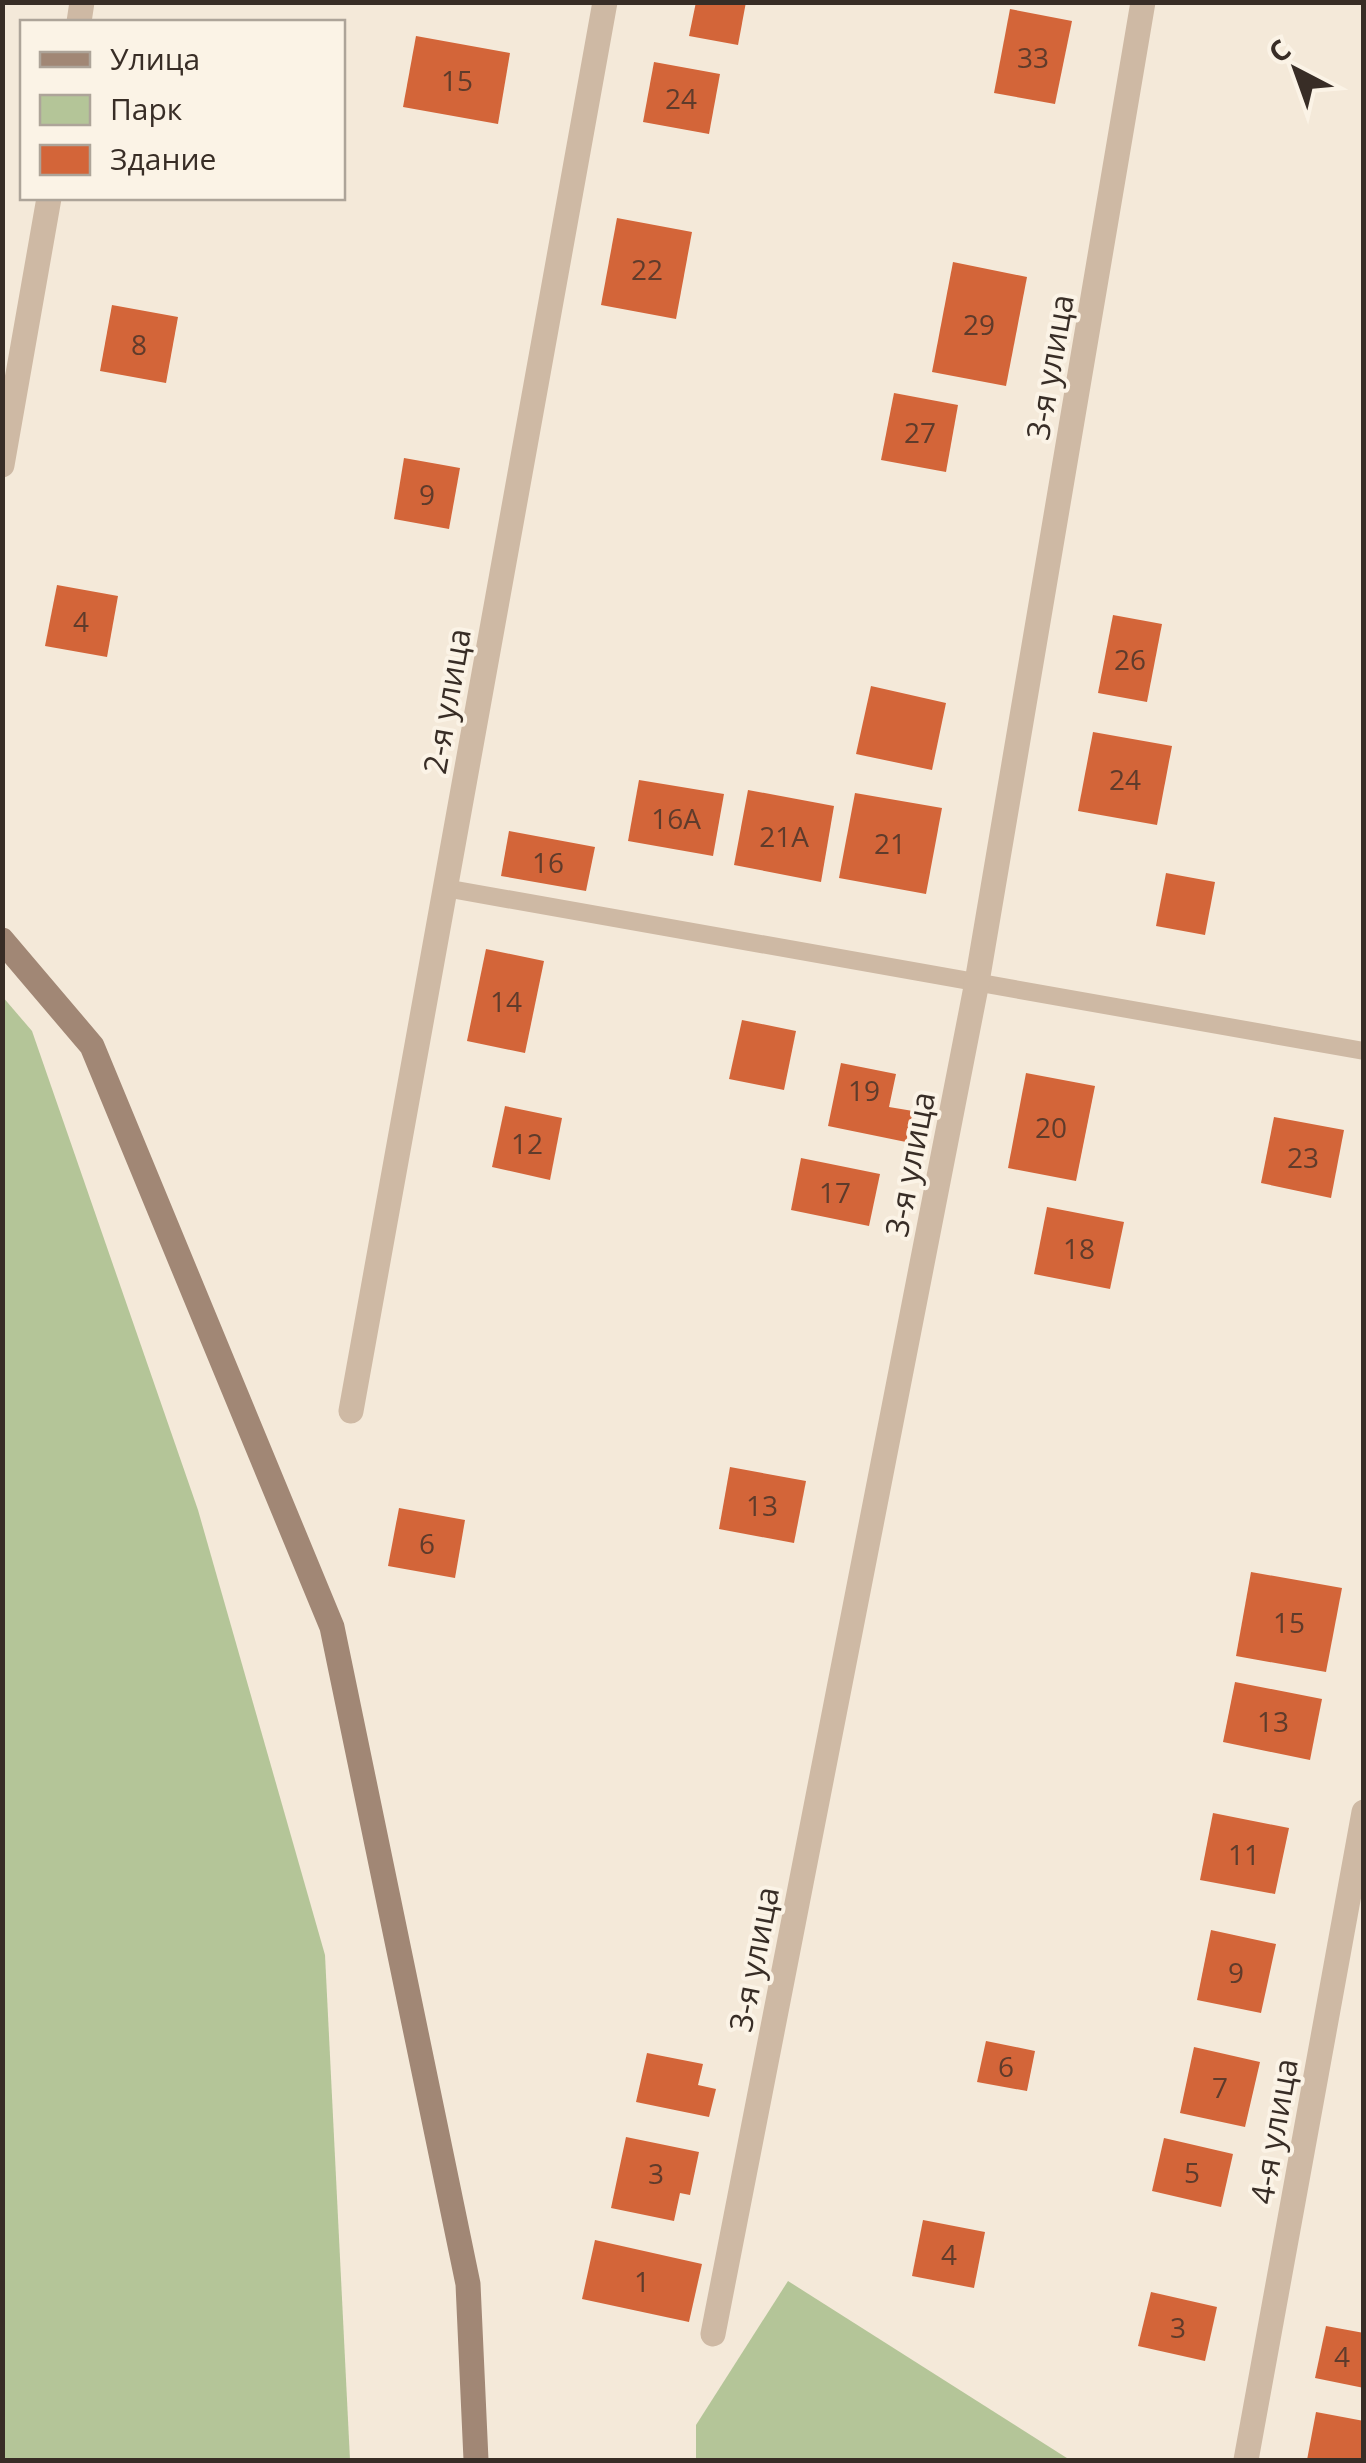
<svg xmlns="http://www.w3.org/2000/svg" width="1366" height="2463" viewBox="0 0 1366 2463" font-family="'Open Sans',sans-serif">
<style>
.green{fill:#b4c598}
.building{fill:#d36539}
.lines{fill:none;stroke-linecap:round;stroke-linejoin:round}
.lane{stroke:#ceb9a4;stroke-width:18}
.street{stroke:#ceb9a4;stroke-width:25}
.secondary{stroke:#a18775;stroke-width:25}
.labels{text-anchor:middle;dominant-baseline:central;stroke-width:8;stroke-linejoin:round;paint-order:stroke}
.number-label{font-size:28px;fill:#5f3b2b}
.street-label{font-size:32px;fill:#382d26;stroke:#fbf3e6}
</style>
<rect width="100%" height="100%" fill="#f4e9d9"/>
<g class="green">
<path d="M2,996L32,1031L198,1510L325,1955L350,2460H3Z"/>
<path d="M788,2281L1070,2460H696V2425Z"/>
</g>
<g class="building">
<path d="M696,2H746L738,45L689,36Z"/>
<path d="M1010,9L1072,21L1055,104L994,93Z"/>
<path d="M416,36L510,53L498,124L403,107Z"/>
<path d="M654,62L720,74L709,134L643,122Z"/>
<path d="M617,218L692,232L676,319L601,305Z"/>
<path d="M953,262L1027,277L1006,386L932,372Z"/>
<path d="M112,305L178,317L166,383L100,371Z"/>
<path d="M894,393L958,405L946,472L881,460Z"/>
<path d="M404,458L460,468L449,529L394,519Z"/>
<path d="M57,585L118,596L107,657L45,646Z"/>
<path d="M1113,615L1162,624L1147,702L1098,693Z"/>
<path d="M871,686L946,703L932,770L856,754Z"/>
<path d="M1093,732L1172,746L1157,825L1078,811Z"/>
<path d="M639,780L724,794L713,856L628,841Z"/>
<path d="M748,790L834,806L821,882L734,865Z"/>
<path d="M855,793L942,808L926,894L839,878Z"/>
<path d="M509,831L595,847L586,891L501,876Z"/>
<path d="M1166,873L1215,882L1205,935L1156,926Z"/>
<path d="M486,949L544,961L525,1053L467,1041Z"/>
<path d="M742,1020L796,1031L784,1090L729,1079Z"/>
<path d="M841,1063L896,1074L889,1107L913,1111L906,1142L828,1126Z"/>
<path d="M1026,1073L1095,1086L1076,1181L1008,1168Z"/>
<path d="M505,1106L562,1118L550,1180L492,1167Z"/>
<path d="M1274,1117L1344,1130L1331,1198L1261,1183Z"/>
<path d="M801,1158L880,1174L869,1226L791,1210Z"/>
<path d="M1047,1207L1124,1222L1110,1289L1034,1274Z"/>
<path d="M730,1467L806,1481L794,1543L719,1529Z"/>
<path d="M399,1508L465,1520L455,1578L388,1566Z"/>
<path d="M1251,1572L1342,1588L1326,1672L1236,1656Z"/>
<path d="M1235,1682L1322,1699L1310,1760L1223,1742Z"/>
<path d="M1213,1813L1289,1828L1275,1894L1200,1880Z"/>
<path d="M1211,1930L1276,1944L1261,2013L1197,2000Z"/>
<path d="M986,2041L1035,2051L1027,2091L977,2082Z"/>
<path d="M1194,2047L1260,2062L1245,2127L1180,2113Z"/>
<path d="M647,2053L703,2064L698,2085L716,2089L709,2117L636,2102Z"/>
<path d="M626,2137L699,2152L690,2195L680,2193L674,2221L611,2208Z"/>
<path d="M1164,2138L1233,2154L1221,2207L1152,2191Z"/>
<path d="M923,2220L985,2232L974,2288L912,2276Z"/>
<path d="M595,2240L702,2264L689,2322L582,2299Z"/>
<path d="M1151,2292L1217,2307L1205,2361L1138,2346Z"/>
<path d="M1326,2326L1364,2333V2388L1315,2378Z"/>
<path d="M1316,2412L1364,2421V2460H1307Z"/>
</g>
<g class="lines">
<path class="lane" d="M445,888L1364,1051"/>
<g class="street">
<path d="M79,22L82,2"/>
<path d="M2,465L49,198"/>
<path d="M351,1411L605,2"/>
<path d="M713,2334L977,982L1143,2"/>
<path d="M1246,2460L1364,1812"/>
</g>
<path class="secondary" d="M2,940L92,1046L332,1627L468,2284L476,2460"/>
</g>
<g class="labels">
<g class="number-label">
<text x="1033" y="57">33</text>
<text x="457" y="80">15</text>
<text x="681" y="98">24</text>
<text x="647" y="269">22</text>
<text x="979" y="324">29</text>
<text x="139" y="344">8</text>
<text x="920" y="432">27</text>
<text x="427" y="494">9</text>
<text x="81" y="621">4</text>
<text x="1130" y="659">26</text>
<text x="1125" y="779">24</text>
<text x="676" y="818">16А</text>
<text x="784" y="836">21А</text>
<text x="890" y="843">21</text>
<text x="548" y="862">16</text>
<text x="506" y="1001">14</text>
<text x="864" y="1090">19</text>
<text x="1051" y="1127">20</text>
<text x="527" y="1143">12</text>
<text x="1303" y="1157">23</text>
<text x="835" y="1192">17</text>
<text x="1079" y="1248">18</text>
<text x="762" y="1505">13</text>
<text x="427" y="1543">6</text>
<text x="1289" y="1622">15</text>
<text x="1273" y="1721">13</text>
<text x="1244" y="1854">11</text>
<text x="1236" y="1972">9</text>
<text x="1006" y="2066">6</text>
<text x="1220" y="2087">7</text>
<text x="1192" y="2172">5</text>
<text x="656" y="2173">3</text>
<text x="949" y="2254">4</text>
<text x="642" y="2281">1</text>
<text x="1178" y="2327">3</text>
<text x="1342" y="2356">4</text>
</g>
<g class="street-label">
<text transform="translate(1049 367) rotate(-80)">3-я улица</text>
<text transform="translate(446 701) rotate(-80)">2-я улица</text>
<text transform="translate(909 1164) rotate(-79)">3-я улица</text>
<text transform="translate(753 1959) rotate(-79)">3-я улица</text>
<text transform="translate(1273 2131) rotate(-80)">4-я улица</text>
</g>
</g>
<rect width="1366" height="2463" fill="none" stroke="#382d26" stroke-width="10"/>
<rect x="20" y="20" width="325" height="180" fill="#fbf3e6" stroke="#ada499" stroke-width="2.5"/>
<rect x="40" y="52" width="50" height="15" fill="#a18775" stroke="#ada499" stroke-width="2.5"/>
<text x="110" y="70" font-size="30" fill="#382d26">Улица</text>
<rect x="40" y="95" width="50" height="30" fill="#b4c598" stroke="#ada499" stroke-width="2.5"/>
<text x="110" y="120" font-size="30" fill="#382d26">Парк</text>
<rect x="40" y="145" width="50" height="30" fill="#d36539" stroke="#ada499" stroke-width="2.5"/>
<text x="110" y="170" font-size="30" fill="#382d26">Здание</text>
<g transform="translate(1296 70) rotate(319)" stroke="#fbf3e6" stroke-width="8" paint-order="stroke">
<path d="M0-8L18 38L0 25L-18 38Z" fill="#382d26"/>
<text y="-15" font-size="28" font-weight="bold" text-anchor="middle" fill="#382d26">С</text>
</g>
</svg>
